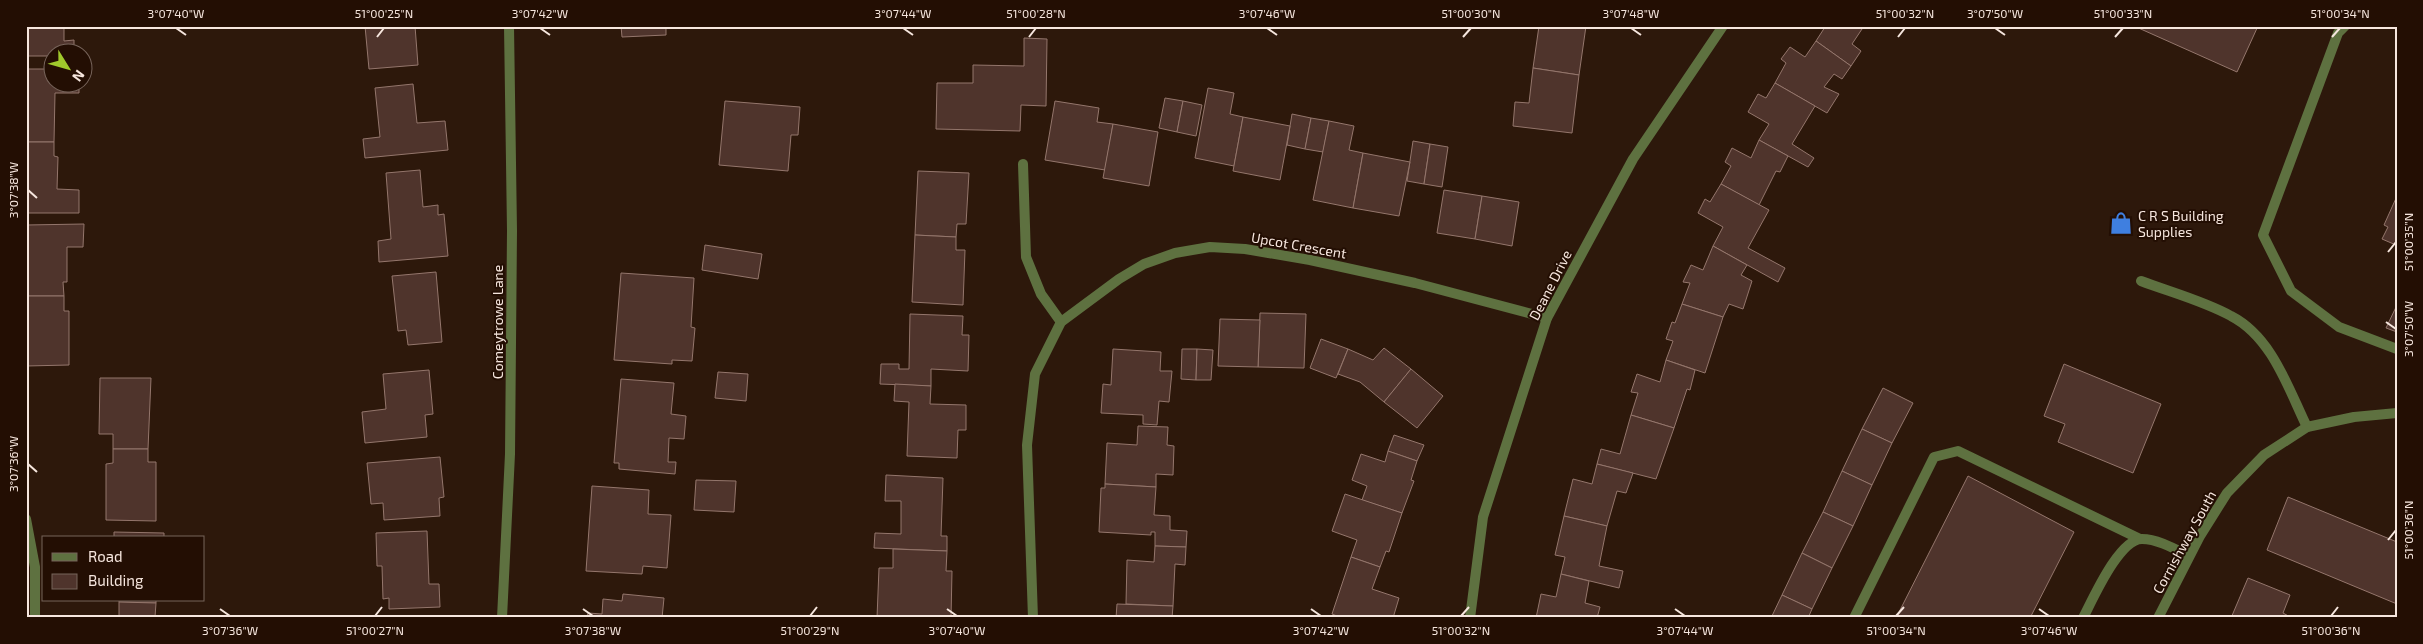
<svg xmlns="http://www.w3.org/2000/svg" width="2423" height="644" viewBox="0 0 2423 644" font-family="'Exo 2',sans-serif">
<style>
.building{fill:#4f342c;stroke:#94766c}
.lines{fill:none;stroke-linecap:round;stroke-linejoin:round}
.lane{stroke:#5e7140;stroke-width:10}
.street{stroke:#5e7140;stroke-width:10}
.ticks{fill:none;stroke:#f6e6de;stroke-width:2}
.labels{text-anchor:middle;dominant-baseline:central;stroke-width:4;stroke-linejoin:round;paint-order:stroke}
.poi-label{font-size:14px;fill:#f6e6de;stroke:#230e03;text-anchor:start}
.street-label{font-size:14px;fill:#f6e6de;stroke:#230e03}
.neatline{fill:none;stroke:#f6e6de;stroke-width:2}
.ticks-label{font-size:12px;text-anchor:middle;fill:#f6e6de}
</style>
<rect width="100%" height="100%" fill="#2d180b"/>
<g class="building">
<path d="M26,26H64V41L74,40V50L52,52V56H26Z"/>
<path d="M365,26H415L418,65L369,69Z"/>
<path d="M621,26H666V35L622,37Z"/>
<path d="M1539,26H1586L1579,75L1533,68Z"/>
<path d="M1823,26H1864L1852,44L1861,51L1851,66L1816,41L1825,27Z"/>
<path d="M2134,26H2258L2237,72Z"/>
<path d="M1024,38L1047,39L1046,106L1021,105L1020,131L936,129L937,83H973V65L1024,66Z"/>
<path d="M1816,41L1851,66L1842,79L1834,74L1824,87L1839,94L1827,113L1775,83L1786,63L1781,59L1790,47L1805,57Z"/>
<path d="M1533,68L1579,75L1572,133L1513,126L1515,102L1529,103Z"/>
<path d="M26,69H52V82H79V93H55L54,142H26Z"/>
<path d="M1775,83L1815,106L1792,144L1814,158L1808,167L1759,140L1769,124L1748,112L1758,94L1766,98Z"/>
<path d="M413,84L417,123L445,121L448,150L365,158L363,139L380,137L375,88Z"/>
<path d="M1208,88L1234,93L1230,114L1243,117L1234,166L1195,158Z"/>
<path d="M1165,98L1183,101L1177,132L1159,128Z"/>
<path d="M725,101L800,107L798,135H791L788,171L719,165Z"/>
<path d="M1055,101L1099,108L1097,122L1113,124L1105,170L1045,160Z"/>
<path d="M1183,101L1202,105L1196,136L1177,132Z"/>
<path d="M1292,114L1311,118L1305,149L1287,145Z"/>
<path d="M1243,117L1290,126L1280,180L1233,171Z"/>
<path d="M1311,118L1329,121L1323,152L1305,149Z"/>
<path d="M1329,121L1354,126L1349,150L1363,153L1353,208L1313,200Z"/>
<path d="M1113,124L1158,132L1149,186L1103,178Z"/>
<path d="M1759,140L1788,156L1780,172L1776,171L1759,205L1721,184L1731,166L1725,162L1732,148L1751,158Z"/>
<path d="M1413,141L1430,144L1424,184L1407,181Z"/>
<path d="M26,142H54V156L58,157L57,189L79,190V213H26Z"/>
<path d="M1430,144L1448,147L1442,187L1424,184Z"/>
<path d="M1363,153L1410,162L1399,216L1353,208Z"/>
<path d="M420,170L423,207L438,205V215L444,214L448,256L379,262L378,241L391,239L386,173Z"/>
<path d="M918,171L969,173L966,224H957L956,237L915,235Z"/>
<path d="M1721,184L1769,210L1748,248L1785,268L1778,282L1713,246L1723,227L1698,213L1705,199L1710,202Z"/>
<path d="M1444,190L1482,196L1475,239L1437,233Z"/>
<path d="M1482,196L1519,202L1512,246L1475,239Z"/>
<path d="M2397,196V244L2396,245L2382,239L2388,227L2384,225Z"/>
<path d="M84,224L83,247H67V282H63L64,296H28L26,225Z"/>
<path d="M915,235L956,237V250H965L963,305L912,302Z"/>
<path d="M705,245L762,254L758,279L702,270Z"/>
<path d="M1713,246L1747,265L1741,275L1752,281L1743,309L1729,304L1723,317L1682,304L1690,283L1683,282L1691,265L1703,270Z"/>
<path d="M436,272L442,342L408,345L406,330L398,331L392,276Z"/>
<path d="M621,273L694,278L691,327L695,328L692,361L672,360V364L614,360Z"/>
<path d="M28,296H64V311H69V365L26,366Z"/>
<path d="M1682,304L1723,317L1705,373L1666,360L1673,341L1666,339L1672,322L1675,323Z"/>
<path d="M2397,305V332L2386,328Z"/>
<path d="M1260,313L1306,314L1304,368L1258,367Z"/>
<path d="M910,314L963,316L962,335H969L968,371L931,369V386L880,384L881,364H899V369H909Z"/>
<path d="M1220,319L1260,320L1258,367L1218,366Z"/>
<path d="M1321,339L1348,349L1336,378L1310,368Z"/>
<path d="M1384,348L1411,369L1384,402L1360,382L1338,374L1348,349L1373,360Z"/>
<path d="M1113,349L1161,352L1160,371H1172L1169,402L1159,401L1157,425L1143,424V415L1101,413L1103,384L1111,385Z"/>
<path d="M1182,349H1197L1196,380L1181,379Z"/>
<path d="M1197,349L1213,350L1211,380H1196Z"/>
<path d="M1666,360L1695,370L1690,390L1687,389L1674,428L1631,415L1638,393L1631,392L1637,374L1660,382Z"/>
<path d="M2064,364L2161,404L2133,473L2058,442L2065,424L2044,416Z"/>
<path d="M1411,369L1443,396L1417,428L1384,402Z"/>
<path d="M429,370L433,414L425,415L427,437L365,443L362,412L386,409L383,374Z"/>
<path d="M718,372L748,374L746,401L715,398Z"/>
<path d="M100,378H151L148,449H113V434H99Z"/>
<path d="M621,379L674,383L671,414L686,416L684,439L669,438L668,462H676L675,474L619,469V463H614Z"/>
<path d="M895,384L931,386L930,404L966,405V430H958L957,458L907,456L909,402L894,401Z"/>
<path d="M1883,388L1913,403L1892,443L1862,429Z"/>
<path d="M1631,415L1674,428L1656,479L1597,464L1601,449L1620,454Z"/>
<path d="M1138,426L1168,427L1167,445L1174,446L1173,475L1156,474V487L1105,484L1107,443L1137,445Z"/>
<path d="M1862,429L1892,443L1872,485L1842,471Z"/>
<path d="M1394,435L1424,445L1417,461L1388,451Z"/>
<path d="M113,449H148V462H156V521L106,520V464L113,463Z"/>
<path d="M1388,451L1417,461L1411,480L1414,481L1402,513L1362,500L1367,486L1352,480L1361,454L1385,462Z"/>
<path d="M440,457L444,497L439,498L440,516L384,520L383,503L371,504L367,463Z"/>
<path d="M1597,464L1633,473L1626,493L1617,491L1607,526L1564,516L1573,479L1592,484Z"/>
<path d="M1842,471L1872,485L1853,526L1823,512Z"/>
<path d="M886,475L943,478L941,536H947V551L874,548L875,533L901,534V501H885Z"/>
<path d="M1968,476L2074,532L2030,618H1896Z"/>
<path d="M696,480L736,481L734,512L694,510Z"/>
<path d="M1105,484L1156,487L1154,515L1170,516V530L1187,531L1186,547L1155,546V532H1151V535L1099,532L1101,488H1105Z"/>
<path d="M592,486L649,490L648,514L671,515L667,568L643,566L642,574L586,571Z"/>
<path d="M1345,494L1402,513L1389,552L1386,551L1380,567L1351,557L1357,540L1332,531Z"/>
<path d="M2288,497L2397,542V604L2267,550Z"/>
<path d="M1823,512L1853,526L1832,568L1802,553Z"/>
<path d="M1564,516L1607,526L1599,566L1623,571L1619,588L1561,574L1565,557L1555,555Z"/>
<path d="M427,531L429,584H439L440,607L389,609V598L383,599L382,566H377L376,533Z"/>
<path d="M114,532L164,533V538H114Z"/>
<path d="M1155,546L1186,547L1185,565L1175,564L1173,606L1126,604L1127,560L1154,562Z"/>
<path d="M893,549L947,551L946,571H952L951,618H877L879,568H893Z"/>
<path d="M1802,553L1832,568L1812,609L1782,595Z"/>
<path d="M1351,557L1380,567L1372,589L1399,598L1393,618H1342L1332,614Z"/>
<path d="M1561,574L1589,581L1585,603L1600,607L1597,618H1536L1541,594L1556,597Z"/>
<path d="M2248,578L2290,595L2283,613L2292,618H2231Z"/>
<path d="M623,594L664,598L662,618H587L588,613L602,614L603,599L622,601Z"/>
<path d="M1782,595L1812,609L1808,618H1771Z"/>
<path d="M119,600H156V603L119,602Z"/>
<path d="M119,602L156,603L155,617L163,618H119Z"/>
<path d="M1117,604L1173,606L1172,618H1116Z"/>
</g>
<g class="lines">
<g class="lane">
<path d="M2345,26L2338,33L2263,235L2291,291L2339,327L2397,349"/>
<path d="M1854,618L1934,457L1958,451L2140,539"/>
<path d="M2083,618C2093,599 2119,539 2142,539C2158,539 2175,549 2189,556"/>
</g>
<g class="street">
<path d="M1023,164L1026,257L1041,294L1061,322"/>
<path d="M2141,281C2170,292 2204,301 2231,316C2272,337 2288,388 2307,427"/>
<path d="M26,519L35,567V618"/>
<path d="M502,618L510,454L512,231L509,26"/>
<path d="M1033,618L1027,445L1035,374L1061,322L1119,279L1144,264L1175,253L1210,247L1245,249L1310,260L1415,283L1547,318"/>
<path d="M1470,618L1483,517L1547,318L1633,159L1723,26"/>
<path d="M2158,618L2200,536L2227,493L2264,455L2307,427L2354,417L2397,413"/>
</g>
</g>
<path class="ticks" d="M176,28L186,35M540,28L550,35M903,28L913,35M1267,28L1277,35M1631,28L1641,35M1995,28L2005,35M377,37L384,28M1029,37L1036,28M1463,37L1471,28M1898,37L1905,28M2115,37L2123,28M2332,37L2340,28M28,190L37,198M2388,252L2396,242M2386,322L2396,329M28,464L37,472M2388,540L2396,530M220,609L230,616M583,609L593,616M947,609L957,616M1311,609L1321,616M1675,609L1685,616M2039,609L2049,616M375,616L382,607M810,616L817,607M1461,616L1469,607M1896,616L1904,607M2331,616L2338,607"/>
<defs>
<symbol id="shop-bare" viewBox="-9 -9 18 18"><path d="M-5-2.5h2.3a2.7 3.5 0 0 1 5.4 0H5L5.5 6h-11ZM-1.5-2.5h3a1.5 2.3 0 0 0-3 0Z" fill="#3f7fe0" stroke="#230e03" stroke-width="2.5" paint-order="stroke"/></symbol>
</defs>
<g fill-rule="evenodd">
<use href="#shop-bare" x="2105" y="207" width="32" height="32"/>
</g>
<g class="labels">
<g class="poi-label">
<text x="2138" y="215">C R S Building<tspan x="2138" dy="16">Supplies</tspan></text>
</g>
<g class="street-label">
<text transform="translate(1299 245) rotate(10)">Upcot Crescent</text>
<text transform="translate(1550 285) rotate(-63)">Deane Drive</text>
<text transform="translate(497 322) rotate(-90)">Comeytrowe Lane</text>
<text transform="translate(2184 542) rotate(-61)">Cornishway South</text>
</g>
</g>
<rect width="2423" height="644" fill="none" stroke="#230e03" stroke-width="55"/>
<rect x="42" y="536" width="162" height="65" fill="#230e03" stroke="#77645b"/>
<rect x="52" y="553" width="25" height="8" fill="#5e7140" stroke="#77645b"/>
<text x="88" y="562" font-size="15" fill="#f6e6de">Road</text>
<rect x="52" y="574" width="25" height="15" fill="#4f342c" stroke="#77645b"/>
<text x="88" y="586" font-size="15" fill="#f6e6de">Building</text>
<g transform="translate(68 68) rotate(127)"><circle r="24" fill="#230e03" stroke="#77645b"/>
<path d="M0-4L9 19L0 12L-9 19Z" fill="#a0c92c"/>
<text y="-8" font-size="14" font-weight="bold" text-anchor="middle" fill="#f6e6de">N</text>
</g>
<rect x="28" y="28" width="2368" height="588" class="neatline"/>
<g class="ticks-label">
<text x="176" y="18">3°07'40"W</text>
<text x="384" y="18">51°00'25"N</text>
<text x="540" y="18">3°07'42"W</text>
<text x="903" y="18">3°07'44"W</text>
<text x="1036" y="18">51°00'28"N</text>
<text x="1267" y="18">3°07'46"W</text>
<text x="1471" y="18">51°00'30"N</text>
<text x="1631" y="18">3°07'48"W</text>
<text x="1905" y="18">51°00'32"N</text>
<text x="1995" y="18">3°07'50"W</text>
<text x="2123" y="18">51°00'33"N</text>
<text x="2340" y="18">51°00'34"N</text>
<text transform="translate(14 190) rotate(-90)" y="4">3°07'38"W</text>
<text transform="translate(2409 242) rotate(-90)" y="4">51°00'35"N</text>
<text transform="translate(2409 329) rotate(-90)" y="4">3°07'50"W</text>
<text transform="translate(14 464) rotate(-90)" y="4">3°07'36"W</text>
<text transform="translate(2409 530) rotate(-90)" y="4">51°00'36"N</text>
<text x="230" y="635">3°07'36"W</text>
<text x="375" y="635">51°00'27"N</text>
<text x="593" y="635">3°07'38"W</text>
<text x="810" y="635">51°00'29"N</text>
<text x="957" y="635">3°07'40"W</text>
<text x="1321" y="635">3°07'42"W</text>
<text x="1461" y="635">51°00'32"N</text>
<text x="1685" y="635">3°07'44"W</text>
<text x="1896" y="635">51°00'34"N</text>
<text x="2049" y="635">3°07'46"W</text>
<text x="2331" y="635">51°00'36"N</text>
</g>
</svg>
